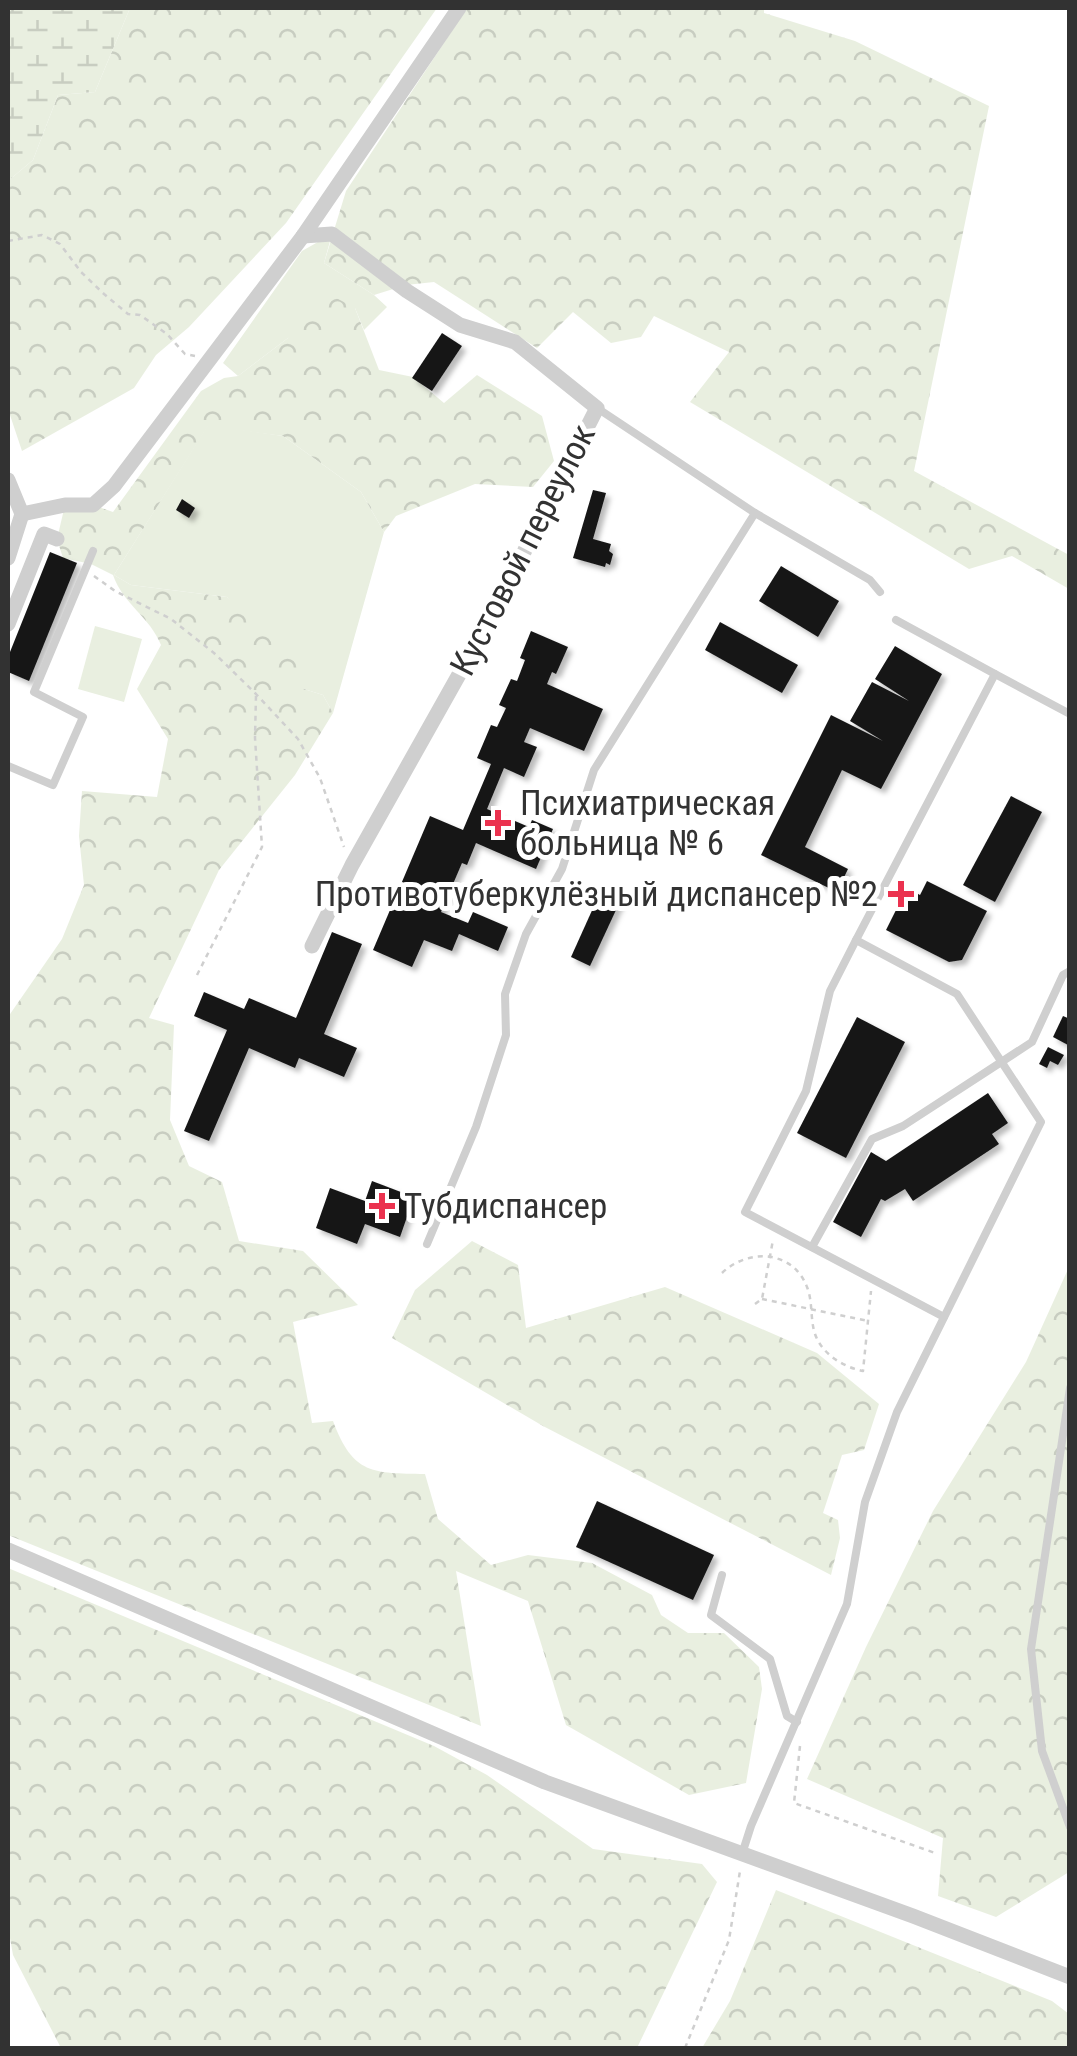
<svg xmlns="http://www.w3.org/2000/svg" width="1077" height="2056" viewBox="0 0 1077 2056" font-family="'Roboto Condensed',sans-serif">
<style>
.green{fill:#e9efe0}
.forest{fill:url(#forest-crowns)}
.wetland{fill:url(#wetland-marsh)}
.building{fill:#191919;filter:url(#shadow)}
.lines{fill:none;stroke-linecap:round;stroke-linejoin:round}
.path{stroke:#cfcfcf;stroke-width:2.5;stroke-dasharray:5 5;stroke-linecap:butt}
.lane{stroke:#cfcfcf;stroke-width:8}
.street{stroke:#cfcfcf;stroke-width:15}
.poi-dot{fill:#eb324f;stroke:#fff;stroke-width:4}
.labels{text-anchor:middle;dominant-baseline:central;stroke-width:10;stroke-linejoin:round;paint-order:stroke}
.street-label{font-size:35px;fill:#323232;stroke:#fff}
.poi-label{font-size:35px;fill:#323232;stroke:#fff;text-anchor:start}
</style>
<defs>
<pattern id="forest-crowns" width="20" height="18" patternUnits="userSpaceOnUse" patternTransform="scale(2.5)"><rect width="20" height="18" fill="#e9efe0"/><path d="M2 6a3 3 0 1 1 6 0M12 15a3 3 0 1 1 6 0" fill="none" stroke="#c8cdc1"/></pattern>
<pattern id="wetland-marsh" width="20" height="14" patternUnits="userSpaceOnUse" patternTransform="scale(2.5)"><rect width="20" height="14" fill="#e9efe0"/><path d="M1 5h8M5 5V1M11 12h8M15 12V8" fill="none" stroke="#c8cdc1"/></pattern>
<filter id="shadow"><feDropShadow dx="4.5" dy="4.5" stdDeviation="2.5" flood-color="#0004"/></filter>
</defs>
<rect width="100%" height="100%" fill="#fff"/>
<g class="green">
<path d="M332,234L324,263L374,295L387,307L364,330L355,308L288,338L238,376L223,363L302,251Z"/>
<path d="M208,425L283,436L361,492L384,532L333,713L323,695L304,689L227,597L131,585L114,575Z"/>
<path d="M95,626L142,639L124,702L78,689Z"/>
</g>
<g class="forest">
<path d="M130,8H437L286,223L189,327L156,355L134,388L22,451L8,409V181L33,160L58,95L95,92Z"/>
<path d="M467,8H764V13L855,41L989,106L914,471L1069,555V589L1012,556L969,569L690,402L729,352L654,316L641,337L611,343L573,312L537,348L434,282L406,285L374,295L324,263L346,191Z"/>
<path d="M310,284L355,308L379,370L413,377L444,403L477,375L542,416L554,461L533,487L475,484L396,516L384,532L361,492L283,436L208,426L114,575L131,585L227,597L297,661L304,689L323,695L333,713L295,775L219,870L149,1018L174,1025L170,1120L189,1166L222,1182L239,1241L303,1251L358,1305L293,1322L312,1423L333,1421C353,1475 373,1473 425,1474L438,1519L491,1565L528,1555L592,1563L652,1595L661,1615L688,1633H724L759,1667L762,1689L746,1783L689,1795L566,1725L528,1601L456,1571L481,1726L8,1535V1017L62,939L84,885L79,836L82,791L157,797L168,739L137,689L161,645C150,617 123,604 113,575L91,564L63,558L57,539L65,505H93L113,512L201,391L224,378L238,376L288,338Z"/>
<path d="M472,1241L518,1265L526,1328L665,1287L817,1353L879,1404L864,1450L842,1455L823,1513L838,1520L840,1538L831,1575L543,1426L392,1338L415,1290Z"/>
<path d="M1069,1267V1872L996,1917L938,1896L943,1838L807,1779L866,1647L933,1511L1026,1362Z"/>
<path d="M8,1568L434,1746L487,1775L593,1849L702,1864L717,1882L637,2048H61L13,1955L8,1927Z"/>
<path d="M776,1890L1052,2001L1069,2014V2048H702L730,2001Z"/>
</g>
<path class="wetland" d="M8,8H130L95,92L58,95L33,160L8,181Z"/>
<g class="building">
<path d="M442,333L462,346L432,391L412,378Z"/>
<path d="M593,490L606,493L593,539L611,544L609,551L613,554L610,565L606,563L605,567L573,558Z"/>
<path d="M182,499L195,508L189,518L176,510Z"/>
<path d="M50,552L77,563L29,681L8,672V657Z"/>
<path d="M781,566L839,601L818,637L759,601Z"/>
<path d="M720,622L798,665L782,693L705,650Z"/>
<path d="M531,631L568,647L556,674L552,672L547,684L603,709L584,751L530,728L524,742L537,747L524,777L504,768L487,809L529,827L532,820L553,829L536,869L476,843L467,865L462,863L441,912L468,923L473,912L508,927L498,951L459,934L452,951L424,940L412,967L373,950L430,816L463,830L491,764L477,758L491,725L497,727L506,708L499,705L511,679L517,681L525,660L520,658Z"/>
<path d="M895,646L942,674L881,789L842,770L805,847L848,869L837,892L761,855L831,715L883,741L850,721L872,682L909,701L875,679Z"/>
<path d="M1011,796L1042,812L995,902L963,885Z"/>
<path d="M927,881L987,911L962,960L949,962L886,930L907,888L920,895Z"/>
<path d="M603,886L623,895L590,966L571,957Z"/>
<path d="M332,932L362,944L324,1034L357,1048L344,1077L299,1058L295,1068L249,1048L209,1141L184,1131L227,1030L194,1016L204,992L244,1009L249,998L296,1018Z"/>
<path d="M1063,1016L1070,1019L1068,1045L1053,1037Z"/>
<path d="M857,1017L905,1042L846,1158L797,1133Z"/>
<path d="M1048,1047L1064,1055L1058,1065L1050,1061L1047,1068L1039,1064Z"/>
<path d="M988,1093L1008,1123L992,1134L999,1144L913,1201L905,1189L885,1201L881,1199L861,1237L833,1222L871,1152L886,1161Z"/>
<path d="M372,1181L414,1197L400,1237L365,1224L357,1244L316,1228L330,1188L365,1201Z"/>
<path d="M597,1501L714,1555L693,1600L576,1547Z"/>
</g>
<g class="lines">
<g class="path">
<path d="M8,241L42,235L60,244L81,272L104,294L128,314L140,315L167,334L185,354L195,356"/>
<path d="M94,576L115,591L171,619L214,653L256,694L298,739L320,778L344,847"/>
<path d="M197,975L262,847L255,738L256,695"/>
<path d="M722,1273C748,1248 793,1250 807,1287C813,1302 810,1319 815,1334C822,1354 843,1367 863,1371L871,1291"/>
<path d="M762,1299L868,1321"/>
<path d="M755,1304L762,1299L773,1240"/>
<path d="M800,1746L794,1803L935,1853"/>
<path d="M685,2048L729,1940L740,1871"/>
</g>
<g class="lane">
<path d="M755,513L870,580L880,592"/>
<path d="M995,674L1070,714"/>
<path d="M8,766L53,785L83,717L34,692L93,551"/>
<path d="M856,940L830,991L806,1091L745,1212L944,1317"/>
<path d="M427,1244L476,1127L506,1035L505,994L526,934L562,869L594,770L755,513L597,408"/>
<path d="M812,1247L872,1139L903,1126L1032,1042L1063,975L1070,971"/>
<path d="M1070,1388L1031,1649L1042,1751L1070,1827"/>
<path d="M722,1575L711,1615L770,1659L787,1716L797,1722"/>
<path d="M742,1854L751,1826L847,1604L865,1502L897,1412L1041,1122L957,994L856,940L995,674L896,620"/>
</g>
<g class="street">
<path d="M303,236L332,234L407,291L460,325L515,342L597,408L488,623L352,865L312,946"/>
<path d="M8,480L22,514L8,558"/>
<path d="M22,514L65,505H93L114,486L303,236L459,8"/>
<path d="M8,624L44,534L57,539"/>
<path d="M8,1550L545,1782L913,1916L1070,1977"/>
</g>
</g>
<g class="poi-dot">
<path d="M493 808h10v10h10v10h-10v10h-10v-10h-10v-10h10z"/>
<path d="M896 879h10v10h10v10h-10v10h-10v-10h-10v-10h10z"/>
<path d="M377 1191h10v10h10v10h-10v10h-10v-10h-10v-10h10z"/>
</g>
<g class="labels">
<g class="street-label">
<text transform="translate(523 550) rotate(-63)">Кустовой переулок</text>
</g>
<g class="poi-label">
<text x="520" y="803">Психиатрическая<tspan x="520" dy="40">больница № 6</tspan></text>
<text x="878" y="894" text-anchor="end">Противотуберкулёзный диспансер №2</text>
<text x="404" y="1206">Тубдиспансер</text>
</g>
</g>
<rect width="1077" height="2056" fill="none" stroke="#323232" stroke-width="20"/>
</svg>
